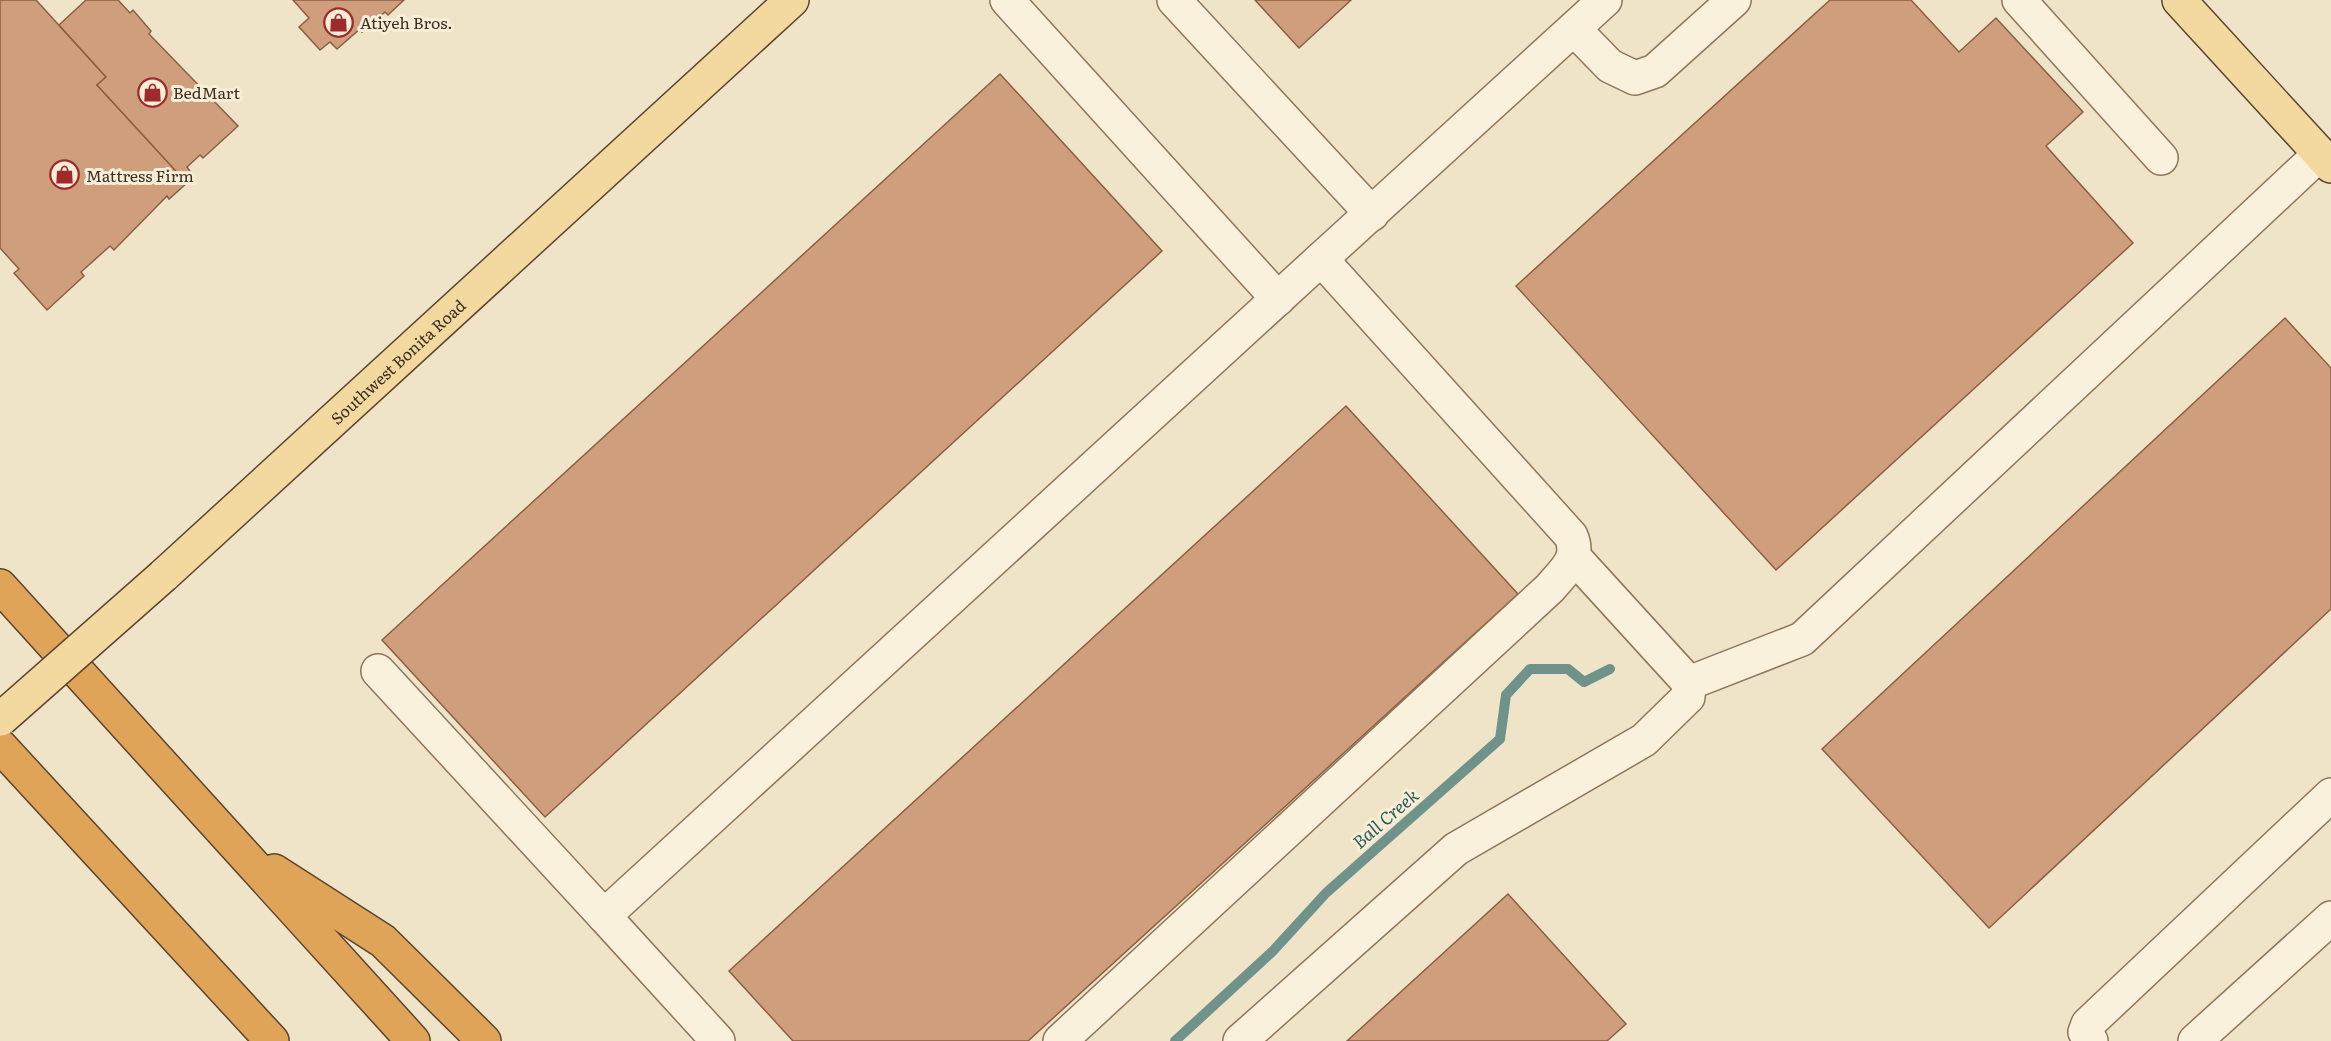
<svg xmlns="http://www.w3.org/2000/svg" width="2331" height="1041" viewBox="0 0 2331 1041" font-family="Literata,serif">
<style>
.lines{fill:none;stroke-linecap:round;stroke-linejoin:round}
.stream{stroke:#6f938a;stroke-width:10}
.building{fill:#cf9f7d;stroke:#8d5f41;stroke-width:1.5}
.minor-casing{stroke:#8d765c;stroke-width:36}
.major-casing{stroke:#5b4430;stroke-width:36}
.highway-casing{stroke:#5b4430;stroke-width:36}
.minor{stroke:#faf1dc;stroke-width:33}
.major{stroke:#f3d9a0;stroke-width:33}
.highway{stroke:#e0a458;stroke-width:33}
.major-bridge-casing{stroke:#5b4430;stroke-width:36;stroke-linecap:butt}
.major-bridge{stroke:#f3d9a0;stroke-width:33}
.labels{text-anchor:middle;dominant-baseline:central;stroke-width:6;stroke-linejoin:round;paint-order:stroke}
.poi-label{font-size:16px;fill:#3d2e20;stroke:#f7eed8;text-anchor:start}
.street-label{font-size:16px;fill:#3d2e20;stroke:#f7eed8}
.water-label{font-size:18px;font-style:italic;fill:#2f5d5a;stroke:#f7eed8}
</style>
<rect width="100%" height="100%" fill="#f0e4c8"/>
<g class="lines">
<path class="stream" d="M1175,1041L1273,951L1326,893L1500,739L1506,695L1530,669H1568L1584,682L1610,669"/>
</g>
<g class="building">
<path d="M0,0H36L106,77L97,85L187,183L169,199L167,196L114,250L110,246L81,272L84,276L47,310L14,273L19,269L0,248Z"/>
<path d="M86,0H118L130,13L133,10L151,31L149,34L238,126L203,158L200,155L187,167L192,174L185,181L97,85L106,77L59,25Z"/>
<path d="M293,0H404L388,15L385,12L362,32L360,29L337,49L330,42L320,50L299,27L309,18Z"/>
<path d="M1255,0H1351L1299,48Z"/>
<path d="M1830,0H1911L1959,52L1996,18L2083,112L2046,146L2133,243L1776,570L1516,286Z"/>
<path d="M1000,74L1162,251L545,817L382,640Z"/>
<path d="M2285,318L2331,368V609L1989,928L1822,749Z"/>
<path d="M1346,406L1518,594L1028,1041H793L729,971Z"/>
<path d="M1508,894L1626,1024L1607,1041H1347Z"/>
</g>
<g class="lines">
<defs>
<g id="minor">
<path d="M1007,0L1278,299"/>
<path d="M1174,0L1372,214"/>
<path d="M2019,0L2161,158"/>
<path d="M1574,29L1610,66L1635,78L1655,71L1734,0"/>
<path d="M1321,259L1605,0"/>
<path d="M1575,558L1689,683L1802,639L2320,154"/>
<path d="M378,671L604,916"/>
<path d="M718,1041L604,916L1321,259L1571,536C1581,559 1564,571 1550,588L1060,1041"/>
<path d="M1240,1041L1456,849L1644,740L1688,697L1689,683"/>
<path d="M2091,1041L2085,1032L2088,1024L2331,795"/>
<path d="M2195,1041L2331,918"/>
</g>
<g id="major">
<path d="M2179,0L2331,166"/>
<path id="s1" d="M163,576L792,0"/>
</g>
<g id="highway">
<path d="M0,586L413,1041"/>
<path d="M0,746L272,1041"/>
<path d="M274,871L383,941L484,1041"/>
</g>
</defs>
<use href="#minor" class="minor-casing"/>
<use href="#major" class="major-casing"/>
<use href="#highway" class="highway-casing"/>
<use href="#minor" class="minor"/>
<use href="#major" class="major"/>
<use href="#highway" class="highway"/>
<defs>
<path id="major-bridge" d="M1,719L163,576"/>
</defs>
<use href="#major-bridge" class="major-bridge-casing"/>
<use href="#major-bridge" class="major-bridge"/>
</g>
<defs>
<symbol id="shop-ring" viewBox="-11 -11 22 22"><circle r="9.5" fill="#f7eed8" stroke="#9e2a2b" stroke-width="1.5"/><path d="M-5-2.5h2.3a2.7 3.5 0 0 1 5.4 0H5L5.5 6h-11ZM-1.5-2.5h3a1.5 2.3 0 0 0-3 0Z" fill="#9e2a2b"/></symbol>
</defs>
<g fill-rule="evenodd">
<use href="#shop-ring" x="322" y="6" width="33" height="33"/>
<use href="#shop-ring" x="136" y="76" width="33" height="33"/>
<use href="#shop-ring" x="48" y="158" width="33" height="33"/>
</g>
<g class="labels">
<g class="poi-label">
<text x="360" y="22">Atiyeh Bros.</text>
<text x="173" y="92">BedMart</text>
<text x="86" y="175">Mattress Firm</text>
</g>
<g class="street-label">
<text stroke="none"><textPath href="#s1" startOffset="318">Southwest Bonita Road</textPath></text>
</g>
<g class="water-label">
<text transform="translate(1385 818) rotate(-41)">Ball Creek</text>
</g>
</g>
</svg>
